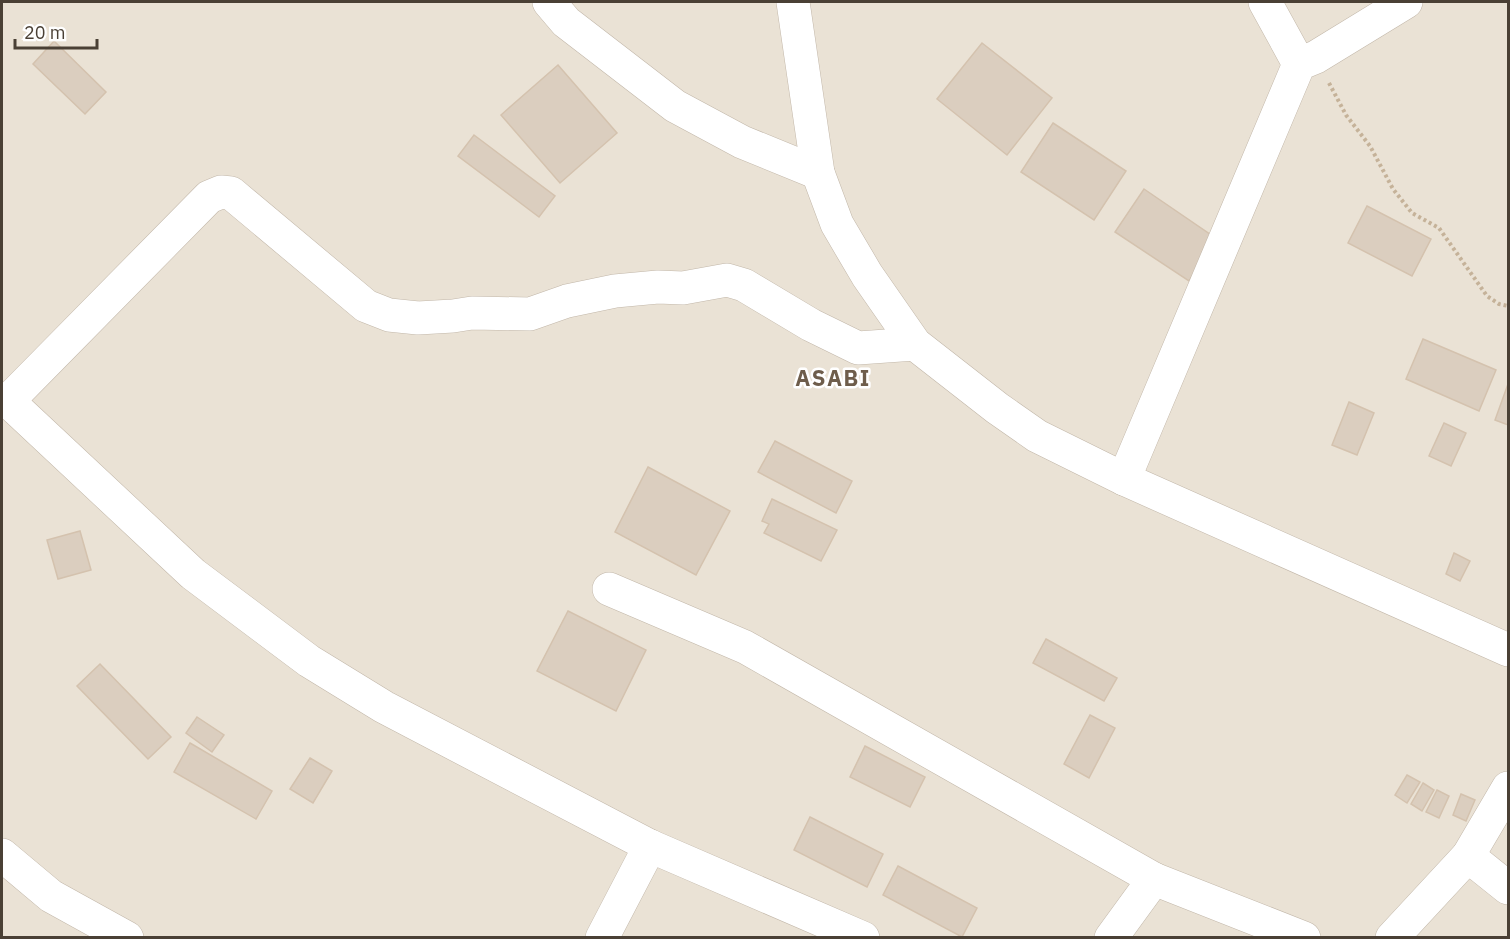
<svg xmlns="http://www.w3.org/2000/svg" width="1510" height="939" viewBox="0 0 1510 939" font-family="'IBM Plex Sans',sans-serif">
<style>
.residential{fill:#eae2d5}
.building{fill:#dbcebf;stroke:#d4c2ae;stroke-width:1.5}
.lines{fill:none;stroke-linecap:round;stroke-linejoin:round}
.minor-casing{stroke:#c2b7a9;stroke-width:34}
.path{stroke:#c5b299;stroke-width:4;stroke-dasharray:3 3;stroke-linecap:butt}
.minor{stroke:#fff;stroke-width:33}
.labels{text-anchor:middle;dominant-baseline:central;stroke-width:5;stroke-linejoin:round;paint-order:stroke}
.district-label{font-size:22px;font-weight:bold;letter-spacing:1.5px;fill:#6e5d4b;stroke:#fff}
</style>
<rect width="100%" height="100%" fill="#f5f0e8"/>
<rect class="residential" x="2" y="2" width="1506" height="935"/>
<g class="building">
<path d="M54,41L106,92L85,114L33,64Z"/>
<path d="M982,43L1052,98L1007,155L937,99Z"/>
<path d="M558,65L617,133L560,183L501,115Z"/>
<path d="M1053,123L1126,171L1094,220L1021,172Z"/>
<path d="M474,135L555,196L539,217L458,156Z"/>
<path d="M1144,189L1217,239L1189,281L1115,232Z"/>
<path d="M1367,206L1431,239L1412,276L1348,243Z"/>
<path d="M1423,339L1496,370L1479,411L1406,379Z"/>
<path d="M1508,384V425L1495,420Z"/>
<path d="M1349,402L1374,413L1357,455L1332,445Z"/>
<path d="M1444,423L1466,433L1451,466L1429,456Z"/>
<path d="M775,441L852,481L836,513L758,472Z"/>
<path d="M648,467L730,511L696,575L615,532Z"/>
<path d="M772,499L837,530L821,561L764,533L769,524L762,521Z"/>
<path d="M80,531L91,570L58,579L47,540Z"/>
<path d="M1454,553L1470,561L1460,581L1446,574Z"/>
<path d="M568,611L646,650L616,711L537,671Z"/>
<path d="M1046,639L1117,678L1104,701L1033,663Z"/>
<path d="M100,664L171,737L148,759L77,686Z"/>
<path d="M1090,715L1115,728L1089,778L1064,764Z"/>
<path d="M197,717L224,735L212,752L186,733Z"/>
<path d="M190,743L272,791L256,819L174,772Z"/>
<path d="M865,746L925,777L910,807L850,777Z"/>
<path d="M310,758L332,771L313,803L290,789Z"/>
<path d="M1407,775L1420,782L1407,803L1395,795Z"/>
<path d="M1423,783L1434,790L1422,811L1411,804Z"/>
<path d="M1437,790L1449,796L1439,818L1426,812Z"/>
<path d="M1461,794L1475,800L1466,821L1453,815Z"/>
<path d="M810,817L883,854L867,887L794,850Z"/>
<path d="M898,866L977,908L962,937L883,895Z"/>
</g>
<g class="lines">
<defs>
<g id="minor">
<path d="M549,2L566,22L675,106L742,142L818,173"/>
<path d="M793,2L818,173L837,224L867,275L915,344L997,408L1037,436L1124,479L1508,650"/>
<path d="M1265,2L1299,64"/>
<path d="M2,399L8,401L193,574L309,661L384,707L650,846L863,938"/>
<path d="M8,401L209,197L221,192L231,193L366,306L389,315L418,318L453,316L472,313L530,314L567,301L615,291L658,287L683,288L727,280L744,285L811,325L858,348L915,344"/>
<path d="M1124,479L1299,64L1316,57L1406,2"/>
<path d="M609,589L745,647L1154,879L1304,938"/>
<path d="M2,855L51,896L127,938"/>
<path d="M1468,856L1508,888"/>
<path d="M602,938L650,846"/>
<path d="M1111,938L1154,879"/>
<path d="M1392,938L1468,856L1508,788"/>
</g>
</defs>
<use href="#minor" class="minor-casing"/>
<path class="path" d="M1329,83L1346,115L1370,146L1393,189L1412,213L1439,228L1487,296L1499,304L1508,306"/>
<use href="#minor" class="minor"/>
</g>
<g class="labels">
<g class="district-label">
<text x="833" y="377">ASABI</text>
</g>
</g>
<rect width="1510" height="939" fill="none" stroke="#4a4035" stroke-width="6"/>
<path d="M15 39v9h82v-9" fill="none" stroke="#4a4035" stroke-width="3"/>
<text x="24" y="39" font-size="18" fill="#4a4035" stroke="#ffffff" stroke-width="4.5" paint-order="stroke">20 m</text>
</svg>
